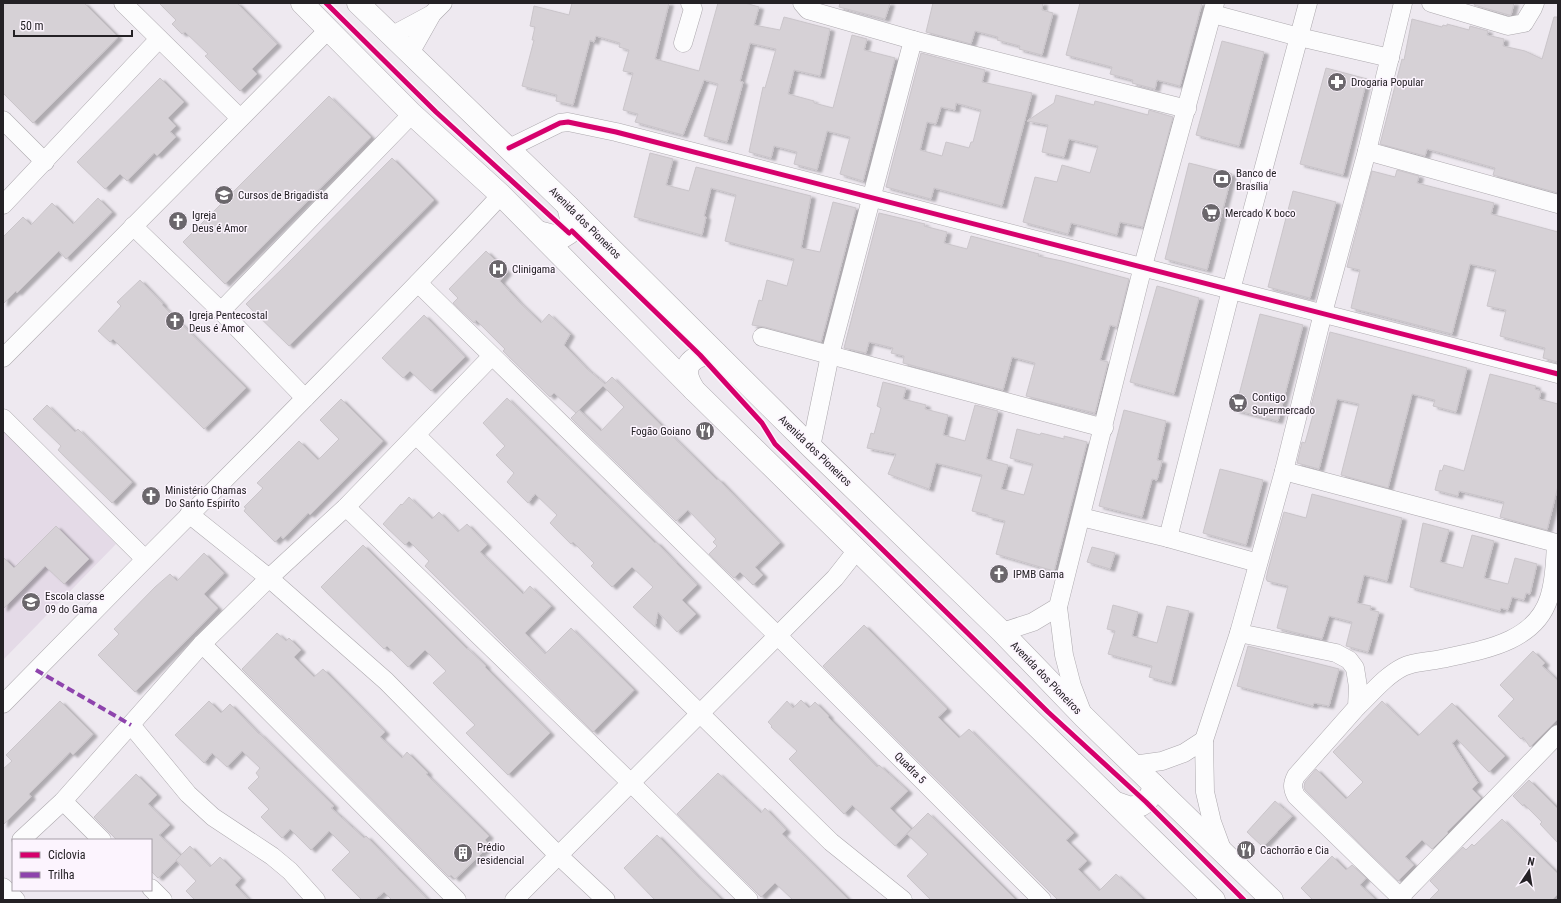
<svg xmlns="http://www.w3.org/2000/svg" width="1561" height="903" viewBox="0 0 1561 903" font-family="'Roboto Condensed',sans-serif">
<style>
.built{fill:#e4dae7}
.building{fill:#d6d1d6;stroke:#cac5ca;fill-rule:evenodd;filter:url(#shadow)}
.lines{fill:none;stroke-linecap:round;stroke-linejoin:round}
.minor-casing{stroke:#ada9ae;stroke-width:19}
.major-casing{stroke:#ada9ae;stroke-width:23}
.minor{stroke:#fcfcfd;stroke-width:18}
.major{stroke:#fcfcfd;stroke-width:22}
.quiet{stroke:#8e44ad;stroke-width:4;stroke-dasharray:8 4;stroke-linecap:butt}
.cycleway-casing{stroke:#fcf4fe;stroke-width:8}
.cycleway{stroke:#d6006c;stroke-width:5}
.labels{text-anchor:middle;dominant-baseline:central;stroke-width:3;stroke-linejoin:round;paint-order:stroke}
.poi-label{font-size:11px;fill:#242125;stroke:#fcf4fe;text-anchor:start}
.street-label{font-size:11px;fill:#242125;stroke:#fcf4fe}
</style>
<defs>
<filter id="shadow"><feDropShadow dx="4.5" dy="2.5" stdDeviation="1" flood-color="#0004"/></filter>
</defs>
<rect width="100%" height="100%" fill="#eee9f0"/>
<path class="built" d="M3,431L116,544L3,660Z"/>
<g class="building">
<path d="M3,3H84L118,37L33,123L3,93Z"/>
<path d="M159,3H237L277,44L252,69L257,74L240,91L205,56L208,54L185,32L182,34L172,24L176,20Z"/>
<path d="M572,3H669L655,59L699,71L718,3H745L759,7L754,25L780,30L784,17L830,29L820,76L794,70L788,94L814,101V103L833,108L852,35L867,39L864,50L895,58L863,181L840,174L850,137L827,131L817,170L794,164L797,152L774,146L771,158L749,152L763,87L765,88L776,49L750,43L740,81L743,82L727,142L704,136L718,84L704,80L683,135L635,122L638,114L623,110L633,73L623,71L629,50L619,47L620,43L596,36L594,42L590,40L573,105L556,101L557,95L522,86L534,40H532L535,27L530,26L534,6L569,15Z"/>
<path d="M840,3H890L885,19L839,7Z"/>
<path d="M933,3H1043L1042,10L1053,13L1042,55L1019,49L1020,46L997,40L998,37L975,31L971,44L926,32Z"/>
<path d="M1080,3H1202L1180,86L1157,80L1155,89L1132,83L1133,80L1110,74L1112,67L1066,55Z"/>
<path d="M1475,3H1514L1511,15H1509L1474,5Z"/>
<path d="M1554,17H1558V193L1493,175L1495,168L1427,149L1425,156L1380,144L1402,59L1404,60L1412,19L1442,27L1443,25L1447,26V24L1469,30L1470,26L1488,31L1487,35L1504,39L1503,46L1525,51L1542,59Z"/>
<path d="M1222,41L1264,52L1239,146L1196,135Z"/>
<path d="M921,53L985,70L982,82L1032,93L1002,206L934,188L931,199L886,187ZM956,103L981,110L973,142H971L969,148L946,142L942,156L920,150L927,122L936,124L941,107L955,110Z"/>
<path d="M1326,68L1367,79L1343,175L1300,164Z"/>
<path d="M160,78L184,102L168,118L176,126L170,132L176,137L157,156L154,153L127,181L120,174L105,189L77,162Z"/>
<path d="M1056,95L1094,105L1095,101L1148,115L1149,110L1173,117L1143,227L1120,222L1117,235L1071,223L1068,234L1023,222L1035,177L1057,182L1062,165L1090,173L1098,146L1069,139L1064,157L1042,152L1048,125L1027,121L1054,103Z"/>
<path d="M329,96L371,137L225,284L183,242Z"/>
<path d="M650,153L673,159L666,185L689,191L696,167L811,196L801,248L820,252L833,202L856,208L821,342L765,327L752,325L759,300L762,301L767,280L787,286L794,259L725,241L736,195L711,188L704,216L706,217L702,235L634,217Z"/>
<path d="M392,158L434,200L289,346L246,304L288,263Z"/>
<path d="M1189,163L1232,174L1207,270L1165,259Z"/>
<path d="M1397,170L1419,176L1417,183L1494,203L1491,214L1558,232V362L1543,358L1545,348L1500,336L1506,310L1487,306L1496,270L1470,264L1452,334L1351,308L1360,270L1347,267L1372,171L1395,177Z"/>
<path d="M1293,191L1336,202L1310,298L1268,287Z"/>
<path d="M98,198L112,212L66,259L59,251L17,293L16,291L3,304V237L23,217L31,225L52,203L73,224Z"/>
<path d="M879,213L925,224L924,226L947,232L944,243L967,249L971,236L1039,254L1038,256L1062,261L1129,279L1117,327L1110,325L1100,360L1108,362L1095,413L1026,396L1035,363L1012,357L1003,390L903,363L904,356L891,353L893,348L869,342L866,353L844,348Z"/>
<path d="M486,251L507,272L500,281L519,302L541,323L549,314L570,334L564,345L587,369L605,384L612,377L717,480L718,479L780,543L755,567L763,575L753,585L740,572L734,578L709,554L717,546L713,542L716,539L688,510L676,521L571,418L579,410L601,431L624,407L603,386L576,413L554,393L550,397L503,351L505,349L476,320L474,323L453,303L458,298L449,289Z"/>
<path d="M140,280L163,304L162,305L246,388L204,429L113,339L110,342L98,331L121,306L117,302Z"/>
<path d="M1157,286L1199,298L1174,394L1130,382Z"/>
<path d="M1260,314L1303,325L1278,421L1235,410Z"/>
<path d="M424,315L465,357L431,391L410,371L403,378L382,358Z"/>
<path d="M1330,332L1467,368L1456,412L1433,406L1435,400L1412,394L1388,488L1341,475L1359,404L1337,399L1319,469L1297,463L1302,442L1305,443L1314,411L1310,410Z"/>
<path d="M1490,374L1536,386L1535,389L1541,391L1539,399L1558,404V486L1547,530L1500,517L1504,502L1459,491L1458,496L1435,490L1440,470L1442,471L1444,465L1464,471Z"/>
<path d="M883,382L906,388L903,399L926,405L925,409L948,415L943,435L965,441L975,405L998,411L986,459L1008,465L1001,489L1024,495L1033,464L1010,458L1017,429L1040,435L1041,433L1064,439V436L1087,442L1054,571L996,554L1005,521L988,517V515L972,511L982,475L936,463L929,489L888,474L896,454L867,448L871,433L874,434L881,408L877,406Z"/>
<path d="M507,398L655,543L656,542L697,585L682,600L696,614L677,632L658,612L655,627L633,607L653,587L632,567L612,587L591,566L594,563L573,542L571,544L550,523L557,515L535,494L528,503L507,482L514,473L496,455L505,446L483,423Z"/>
<path d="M341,399L383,441L310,515L308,513L283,539L281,536L275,542L244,511L246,508L244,507L263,488L257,483L299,441L318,460L339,439L320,420Z"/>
<path d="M47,405L75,432L78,429L132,482L112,503L58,450L61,446L33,419Z"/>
<path d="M1124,410L1166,421L1157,460L1162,461L1157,480L1152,479L1142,517L1099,506Z"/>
<path d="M1220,469L1263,480L1246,545L1203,533Z"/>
<path d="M1312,494L1402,518L1387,581L1364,575L1357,603L1371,606L1370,610L1379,612L1368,652L1346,646L1352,622L1329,616L1322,639L1277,628L1288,586L1267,581V580L1266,579L1268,570L1284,512L1306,518Z"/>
<path d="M409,497L432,519L439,512L458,532L467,524L487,545L480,552L515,586L523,594L530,586L551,606L525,633L545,654L571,628L634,690L593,732L425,566L429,561L409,541L405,545L383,524L401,504L402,505Z"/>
<path d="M1423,523L1449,530L1440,562L1463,568L1472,535L1494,541L1484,578L1508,584L1515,558L1537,564L1530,594L1526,593L1524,600L1512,597L1508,610L1501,608L1500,611L1410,587Z"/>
<path d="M56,526L89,559L64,584L45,566L3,609V557L14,568Z"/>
<path d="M363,545L467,649H468L486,666L485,667L550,733L508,775L466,733L475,725L433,683L446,671L425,650L408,667L387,646L384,649L321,587Z"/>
<path d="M1092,547L1115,553L1110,569L1087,562Z"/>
<path d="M204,553L224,573L204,594L218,608L135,692L98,655L119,634L114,629L155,587L170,574L177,581Z"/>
<path d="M1113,605L1138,612L1132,636L1157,643L1167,606L1189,611L1171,683L1149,677L1152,666L1108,654L1115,631L1107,629Z"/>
<path d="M864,625L947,709L938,717L959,738L969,729L1074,833L1066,840L1087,861L1078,869L1099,891L1116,874L1144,900H1058L823,666Z"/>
<path d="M277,633L286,641L289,638L301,650L294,657L314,677L323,669L385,732L380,737L402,758L407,752L428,773L426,774L489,836L485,840L490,845L455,879L451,875L449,877L242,669Z"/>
<path d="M1248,646L1339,669L1329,706L1314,703L1313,706L1237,686Z"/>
<path d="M1533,651L1545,663L1542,666L1558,681V719L1530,747L1523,737L1521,739L1498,716L1514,699L1500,685Z"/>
<path d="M801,700L809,708L815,702L829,716L828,717L877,767L879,765L908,791L890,808L911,829L895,846L852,805L844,814L789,759L797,751L771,727L772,726L768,722L787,701L793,708Z"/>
<path d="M60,701L93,734L73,755L70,752L29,794L31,797L3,825V769L12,761L6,755Z"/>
<path d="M209,701L221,713L230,704L259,734H260L334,806L331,808L364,838L366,836L428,900H392L384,892L374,900H362L332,870L350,852L329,831L311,850L290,829L282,838L261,817L269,809L248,788L259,777L256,773L260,768L242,751L227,767L212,753L204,763L175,735Z"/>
<path d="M1382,701L1418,736L1452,703L1505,756L1489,772L1457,739L1452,743L1478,783L1472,789L1481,798L1447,832L1448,833L1432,849L1422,840L1405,857L1414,865L1398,881L1305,790L1304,787L1305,782L1316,769L1346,799L1363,782L1333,752Z"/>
<path d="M718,773L761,813L765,808L786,830L782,834L849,900H793L775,883L761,897L754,890L677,814Z"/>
<path d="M136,774L157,795L148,804L170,825L159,835L181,856L158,878L151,871V840H117L94,817Z"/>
<path d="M1529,780L1558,809V843L1540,824L1542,822L1524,804L1523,806L1513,796Z"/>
<path d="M1275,801L1292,816L1263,847L1247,832Z"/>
<path d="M928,813L957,841L1016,900H931L907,876L928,854L907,834Z"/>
<path d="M1502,819L1558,874V894L1552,900H1429L1439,890L1430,881L1463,847L1466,850L1472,844L1474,846Z"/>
<path d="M657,835L698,877L722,900H655L624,868Z"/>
<path d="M190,846L210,867L220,857L241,878L235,885L249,900H195L186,891L196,881L176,860Z"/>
<path d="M1332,856L1346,870L1352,865L1366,878L1360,885L1376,900H1313L1301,888Z"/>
</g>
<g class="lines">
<defs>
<g id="minor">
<path d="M123,3L240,118"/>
<path d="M802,3L808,10L913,40L830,355L811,447"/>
<path d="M1431,3L1508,26L1524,23L1533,8L1535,3"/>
<path d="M1213,14L1299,37L1390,58"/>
<path d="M391,36L432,14"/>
<path d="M913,40L1187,109"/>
<path d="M683,43L693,9L690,3"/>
<path d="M410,53L432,14L443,3"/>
<path d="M3,120L45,162"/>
<path d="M509,148L560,123L568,122L616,132C930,212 1244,292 1558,374"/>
<path d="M1367,151L1558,204"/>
<path d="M3,205L159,39"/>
<path d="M133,226L221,311L305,398"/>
<path d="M418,283L778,636L1042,900"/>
<path d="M221,311L412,114"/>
<path d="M762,337L1104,428"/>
<path d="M3,358L329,29"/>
<path d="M3,418L145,559"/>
<path d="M416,435L831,842L903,900"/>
<path d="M1284,471L1556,543C1555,561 1555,580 1549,598C1535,643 1482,650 1441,659C1428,662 1415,661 1403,667C1385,676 1371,694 1357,707"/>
<path d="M346,507L630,782L749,900"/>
<path d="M189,514L269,578L386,681L558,855L606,900"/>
<path d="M1081,517L1168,538L1258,563"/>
<path d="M1168,538L1231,290L1308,3"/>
<path d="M1002,632L1033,622L1058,607"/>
<path d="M1239,633L1336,653L1349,660L1355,668L1358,687L1357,707L1296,776C1292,784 1292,788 1296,796L1403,900"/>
<path d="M202,644L457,900"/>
<path d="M3,704C89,616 175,529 262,442C342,360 423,280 501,195"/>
<path d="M1082,712L1072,686L1064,655L1058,607L1143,266L1215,3"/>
<path d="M131,725L188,794L213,817L272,856L290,871L316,900"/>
<path d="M1133,765L1162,761L1184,753L1204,740"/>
<path d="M63,801L102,840"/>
<path d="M21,840L63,801L202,644L269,578L346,507L492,356"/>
<path d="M1223,852L1212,822L1205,792L1204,740L1239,633L1284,471L1323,313L1367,151L1403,3"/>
<path d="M3,887L16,900"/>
<path d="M151,888L163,900"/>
<path d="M1400,897L1558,734"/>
<path d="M514,900L835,578L857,550"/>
</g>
<g id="major">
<path d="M302,3L412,114L501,195L694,390L1214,900"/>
<path d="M358,3L568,206L811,447L1002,632L1084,717L1272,900"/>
<path d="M538,232L561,238L569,233L573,227L568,206"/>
<path d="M694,390C691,385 687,378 687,372C687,358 705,353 716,353"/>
<path d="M1116,803C1121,804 1128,808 1133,807C1145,807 1152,796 1154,785"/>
</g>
</defs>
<use href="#minor" class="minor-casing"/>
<use href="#major" class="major-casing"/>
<use href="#minor" class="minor"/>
<use href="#major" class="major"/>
<path class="quiet" d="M36,670L131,725"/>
<defs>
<g id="cycleway">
<path d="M326,3L436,112L569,233"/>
<path d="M509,148L560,123L568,122L616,132C930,212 1244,292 1558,374"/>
<path d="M572,231L700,355L762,423L775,444L1048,712L1146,802L1244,900"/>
</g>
</defs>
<use href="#cycleway" class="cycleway-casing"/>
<use href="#cycleway" class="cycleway"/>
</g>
<defs>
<symbol id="pharmacy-disc" viewBox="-11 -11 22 22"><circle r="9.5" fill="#6b676c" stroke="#fcf4fe"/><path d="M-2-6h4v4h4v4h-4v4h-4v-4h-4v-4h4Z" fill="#fff"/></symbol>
<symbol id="bank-disc" viewBox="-11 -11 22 22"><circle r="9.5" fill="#6b676c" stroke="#fcf4fe"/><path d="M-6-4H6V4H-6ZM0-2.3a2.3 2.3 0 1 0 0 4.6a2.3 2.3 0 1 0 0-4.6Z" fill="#fff"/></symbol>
<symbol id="school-disc" viewBox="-11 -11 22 22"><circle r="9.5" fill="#6b676c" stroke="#fcf4fe"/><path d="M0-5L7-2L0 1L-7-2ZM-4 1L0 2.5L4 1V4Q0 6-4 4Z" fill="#fff"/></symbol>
<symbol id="supermarket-disc" viewBox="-11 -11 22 22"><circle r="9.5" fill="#6b676c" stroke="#fcf4fe"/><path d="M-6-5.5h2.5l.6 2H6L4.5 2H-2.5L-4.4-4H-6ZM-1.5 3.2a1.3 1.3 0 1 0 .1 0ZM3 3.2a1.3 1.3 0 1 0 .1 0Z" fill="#fff"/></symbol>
<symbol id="church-disc" viewBox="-11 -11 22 22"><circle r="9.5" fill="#6b676c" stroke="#fcf4fe"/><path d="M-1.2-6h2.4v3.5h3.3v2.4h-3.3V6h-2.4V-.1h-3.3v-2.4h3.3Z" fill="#fff"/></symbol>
<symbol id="hospital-disc" viewBox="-11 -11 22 22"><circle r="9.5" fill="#6b676c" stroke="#fcf4fe"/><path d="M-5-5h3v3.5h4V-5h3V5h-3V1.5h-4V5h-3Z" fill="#fff"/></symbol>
<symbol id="restaurant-disc" viewBox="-11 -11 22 22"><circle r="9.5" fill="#6b676c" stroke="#fcf4fe"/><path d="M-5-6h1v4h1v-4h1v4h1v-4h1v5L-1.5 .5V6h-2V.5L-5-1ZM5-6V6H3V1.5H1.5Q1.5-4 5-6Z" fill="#fff"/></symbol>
<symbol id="building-disc" viewBox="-11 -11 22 22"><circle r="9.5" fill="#6b676c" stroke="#fcf4fe"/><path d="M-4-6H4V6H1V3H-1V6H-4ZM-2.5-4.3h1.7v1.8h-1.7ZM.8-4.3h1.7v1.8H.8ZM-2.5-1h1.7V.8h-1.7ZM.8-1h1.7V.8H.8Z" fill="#fff"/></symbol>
</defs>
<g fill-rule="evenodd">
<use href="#pharmacy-disc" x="1326" y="71" width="22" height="22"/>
<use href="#bank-disc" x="1211" y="168" width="22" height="22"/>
<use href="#school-disc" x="213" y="184" width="22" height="22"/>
<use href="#supermarket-disc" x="1200" y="202" width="22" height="22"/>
<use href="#church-disc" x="167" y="210" width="22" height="22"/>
<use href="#hospital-disc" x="487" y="258" width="22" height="22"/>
<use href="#church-disc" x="164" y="310" width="22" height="22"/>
<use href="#supermarket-disc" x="1227" y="392" width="22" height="22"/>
<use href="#restaurant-disc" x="694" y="420" width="22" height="22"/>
<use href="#church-disc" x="140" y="485" width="22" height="22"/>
<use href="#church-disc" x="988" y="563" width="22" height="22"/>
<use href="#school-disc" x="20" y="591" width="22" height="22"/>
<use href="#restaurant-disc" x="1235" y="839" width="22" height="22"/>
<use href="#building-disc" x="452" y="842" width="22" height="22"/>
</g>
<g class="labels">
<g class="poi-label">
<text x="1351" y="82">Drogaria Popular</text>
<text x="1236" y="173">Banco de<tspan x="1236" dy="13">Brasília</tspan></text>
<text x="238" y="195">Cursos de Brigadista</text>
<text x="1225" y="213">Mercado K boco</text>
<text x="192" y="215">Igreja<tspan x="192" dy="13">Deus é Amor</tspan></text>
<text x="512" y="269">Clinigama</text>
<text x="189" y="315">Igreja Pentecostal<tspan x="189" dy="13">Deus é Amor</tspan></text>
<text x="1252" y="397">Contigo<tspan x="1252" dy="13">Supermercado</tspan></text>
<text x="691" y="431" text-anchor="end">Fogão Goiano</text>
<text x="165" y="490">Ministério Chamas<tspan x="165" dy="13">Do Santo Espiríto</tspan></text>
<text x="1013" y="574">IPMB Gama</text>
<text x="45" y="596">Escola classe<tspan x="45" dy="13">09 do Gama</tspan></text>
<text x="477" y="847">Prédio<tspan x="477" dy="13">residencial</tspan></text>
<text x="1260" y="850">Cachorrão e Cia</text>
</g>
<g class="street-label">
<text transform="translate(585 223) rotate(45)">Avenida dos Pioneiros</text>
<text transform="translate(815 451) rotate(44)">Avenida dos Pioneiros</text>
<text transform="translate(1046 678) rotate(46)">Avenida dos Pioneiros</text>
<text transform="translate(910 768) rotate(45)">Quadra 5</text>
</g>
</g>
<rect width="1561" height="903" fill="none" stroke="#242125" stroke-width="8"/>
<rect x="12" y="839" width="140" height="52" fill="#fcf4fe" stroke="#a6a0a7"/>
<rect x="20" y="852" width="20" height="6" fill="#d6006c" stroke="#a6a0a7"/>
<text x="48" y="859" font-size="12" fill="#242125">Ciclovia</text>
<rect x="20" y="872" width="20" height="6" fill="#8e44ad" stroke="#a6a0a7"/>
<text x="48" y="879" font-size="12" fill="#242125">Trilha</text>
<g transform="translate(1529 871) rotate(12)" stroke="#fcf4fe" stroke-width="3" paint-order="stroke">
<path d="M0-3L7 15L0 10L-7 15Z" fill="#242125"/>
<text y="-6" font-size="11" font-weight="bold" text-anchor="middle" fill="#242125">N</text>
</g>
<path d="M14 30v6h118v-6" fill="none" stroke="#242125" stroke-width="2"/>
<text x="20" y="30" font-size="12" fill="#242125" stroke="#fcf4fe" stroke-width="3" paint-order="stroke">50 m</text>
</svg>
